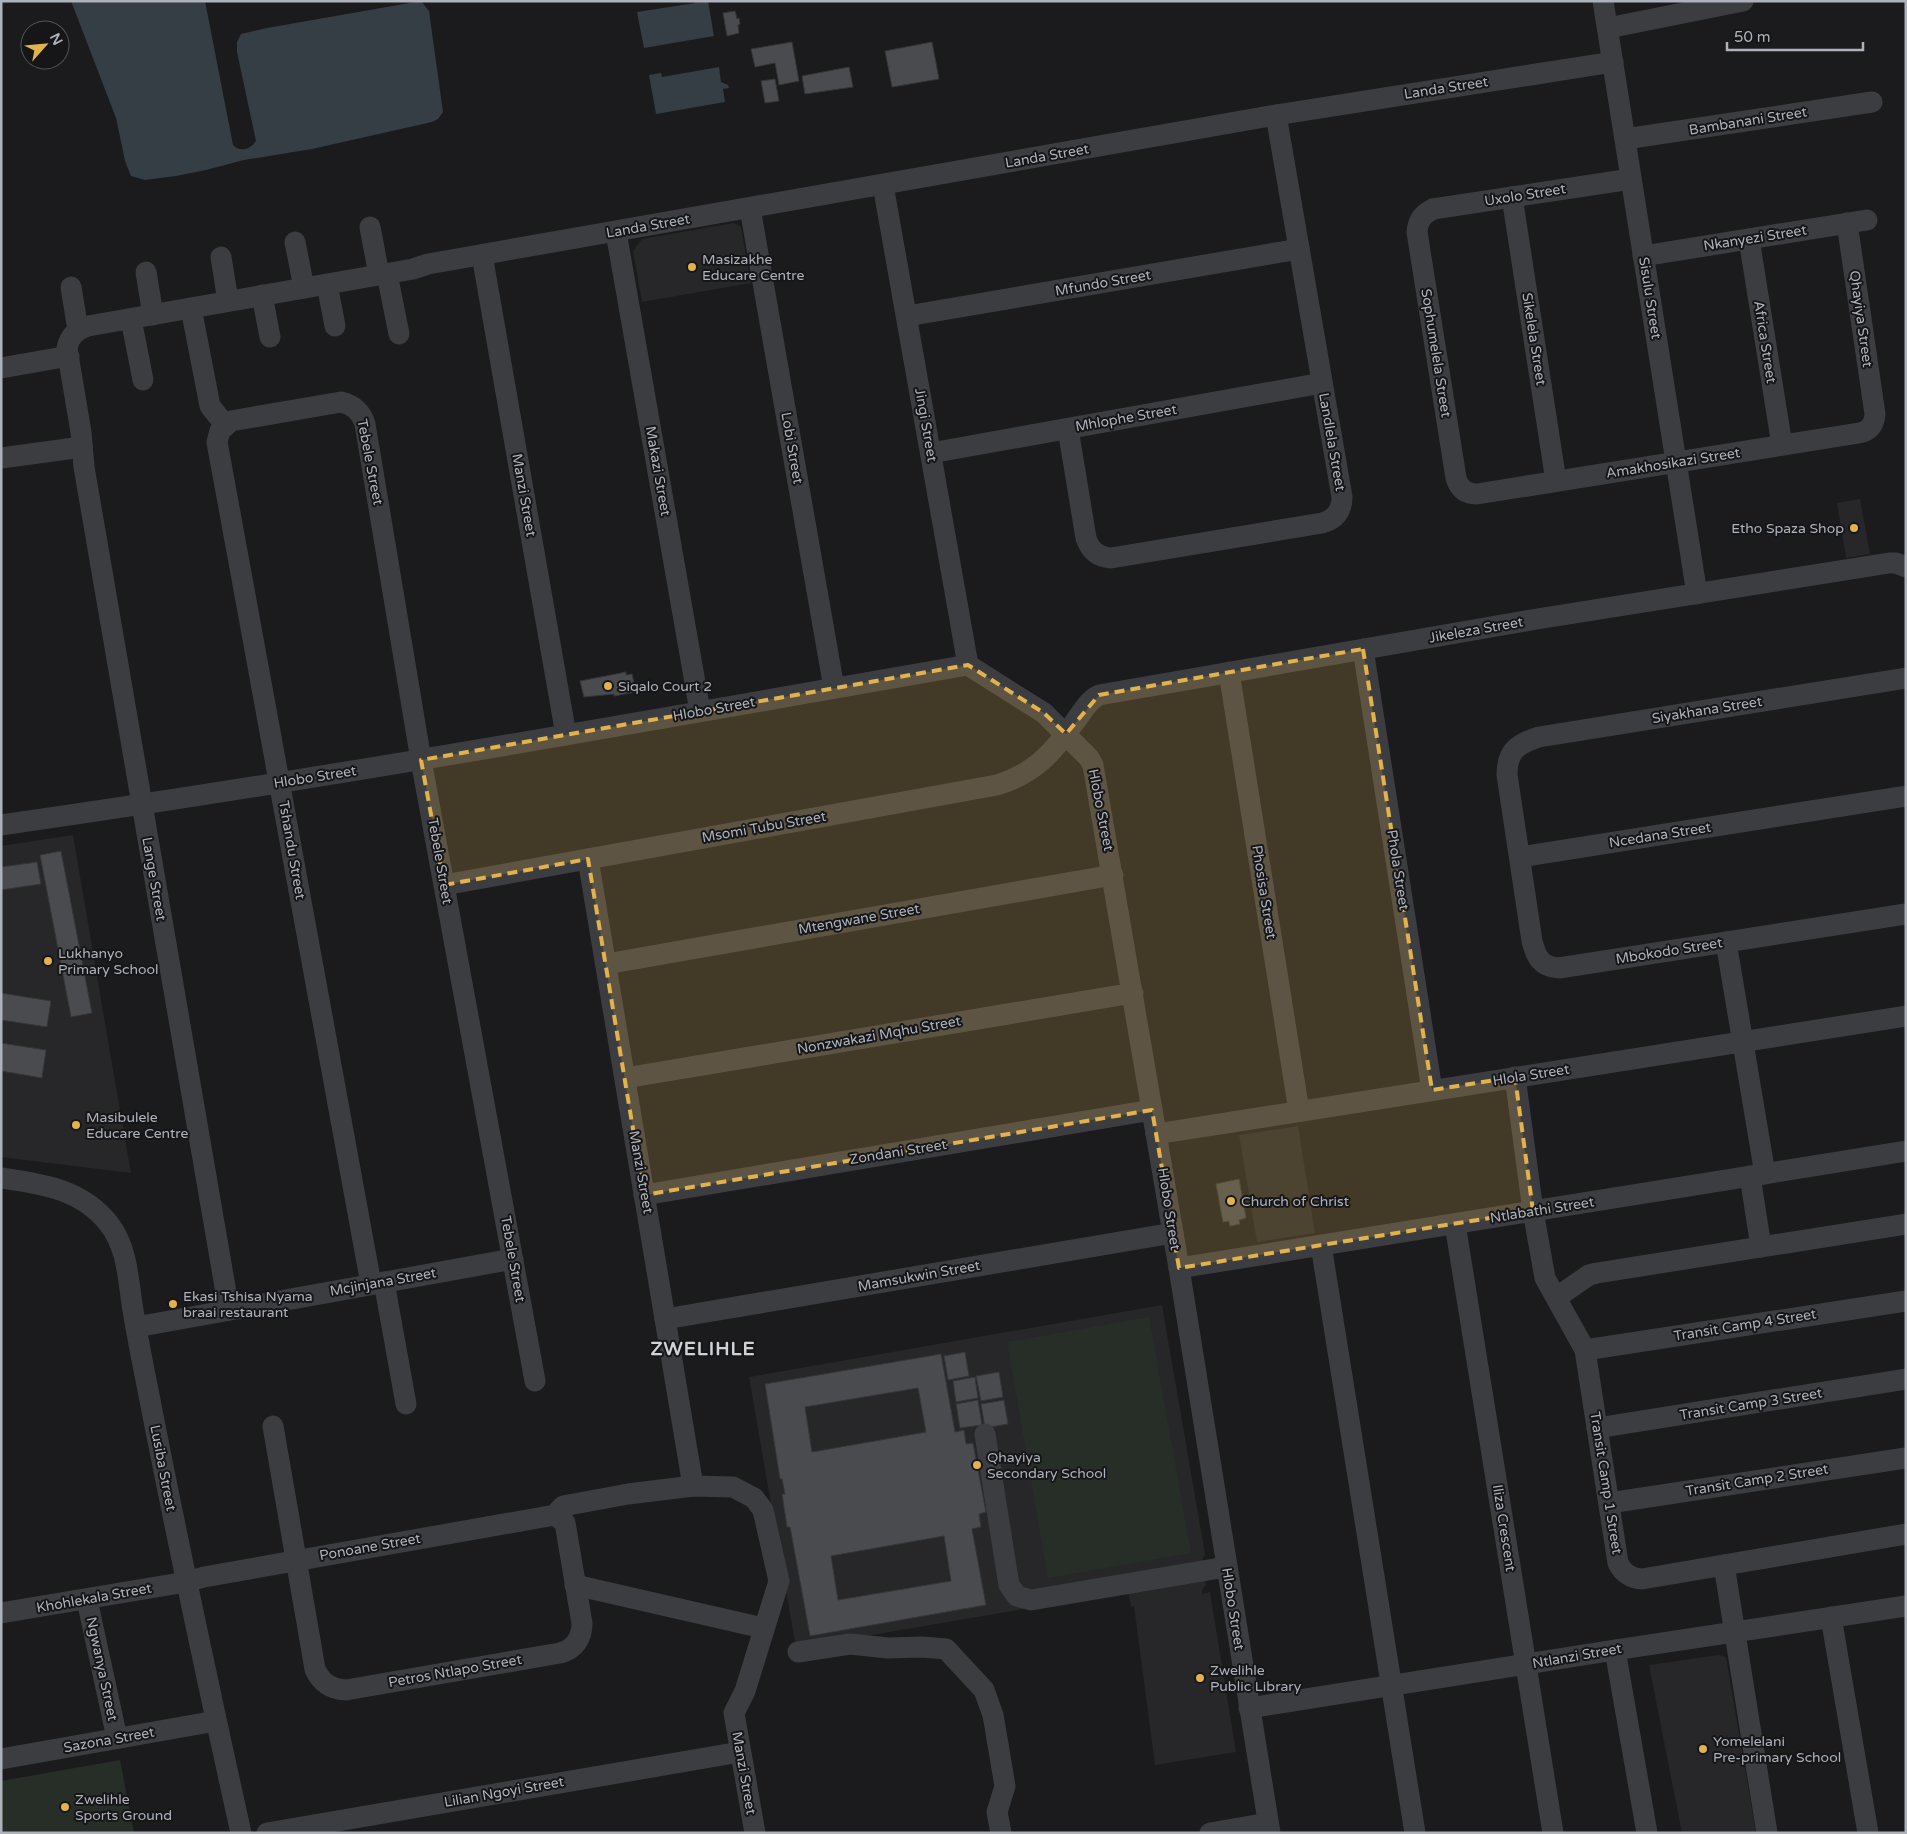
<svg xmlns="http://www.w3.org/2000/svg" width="1907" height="1834" viewBox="0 0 1907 1834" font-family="'Varela Round',sans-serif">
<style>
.built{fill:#27272a}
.green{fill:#272e28}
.water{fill:#353d45}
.building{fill:#4a4b4f;stroke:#353538;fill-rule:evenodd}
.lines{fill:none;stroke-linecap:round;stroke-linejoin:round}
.minor{stroke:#3c3d41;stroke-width:21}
.marked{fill:#e2b34d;fill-opacity:0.2;stroke:#e2b34d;stroke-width:4;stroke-dasharray:10 6;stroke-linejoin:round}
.poi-dot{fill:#e2b34d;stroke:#161618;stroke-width:2}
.labels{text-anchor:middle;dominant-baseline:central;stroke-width:4;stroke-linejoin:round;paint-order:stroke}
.street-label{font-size:14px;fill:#aeb2bb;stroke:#161618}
.poi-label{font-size:14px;fill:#aeb2bb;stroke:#161618;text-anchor:start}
.district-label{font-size:19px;font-weight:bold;letter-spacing:1px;fill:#cfd1d7;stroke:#161618}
</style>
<rect width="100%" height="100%" fill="#1b1b1d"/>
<g class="built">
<path d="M734,223L741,227L751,283L642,302L633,251L642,239Z"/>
<path d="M1860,499L1870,554L1846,558L1837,503Z"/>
<path d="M73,835L114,1076L131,1173L1,1157V846Z"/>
<path d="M1298,1126L1315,1233L1257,1242L1239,1135Z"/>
<path d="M1162,1305L1205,1554L1202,1561L1206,1585L1202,1590V1594L1210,1592L1236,1752L1155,1765L1134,1606L1131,1607L1128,1591L796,1648L749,1377Z"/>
<path d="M1719,1655L1726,1657L1756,1833H1682L1649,1665Z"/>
</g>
<g class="green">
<path d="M1149,1317L1191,1553L1048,1578L1007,1342Z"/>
<path d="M120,1760L134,1833H1V1781Z"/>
</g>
<g class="water">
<path d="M71,1H205L233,145C240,153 251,149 256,141L237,52V42L241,34L267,28L421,1L429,11L443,112L438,119L432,122L312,149L244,160L206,170L176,176L145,180L131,176L125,161L116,118Z"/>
<path d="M695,1H708L714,36L644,48L637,12L695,3Z"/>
<path d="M719,67L721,82L728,85L729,88L723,89L725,102L656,114L649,75L661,73L662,77Z"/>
</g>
<g class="building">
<path d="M735,11L737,19L739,18L740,24L738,25L739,33L727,36L723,13Z"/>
<path d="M792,42L799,81L779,85L775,63L755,67L751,49Z"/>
<path d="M932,42L939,79L892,87L885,51Z"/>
<path d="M849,67L853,87L805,94L802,76Z"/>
<path d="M775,79L779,101L765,103L761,81Z"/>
<path d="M626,672V675L632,674L636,692L614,696V694L584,697L580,681Z"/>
<path d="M61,851L92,1013L71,1017L40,855Z"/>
<path d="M37,862L41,884L1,890V867Z"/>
<path d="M1,993L51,1001L47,1027L1,1020Z"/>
<path d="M1,1043L46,1050L42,1078L1,1071Z"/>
<path d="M1239,1179L1246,1218L1239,1220L1240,1224L1230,1226L1229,1221L1223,1222L1216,1184Z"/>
<path d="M965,1352L969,1376L948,1380L944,1356Z"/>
<path d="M941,1354L955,1432L964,1430L966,1444L973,1443L986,1512L979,1514L981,1527L972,1529L986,1605L810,1636L790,1527H787L782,1494H785L782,1479H780L765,1384ZM918,1388L926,1432L812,1452L805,1407ZM944,1536L951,1581L838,1600L831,1556Z"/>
<path d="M999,1372L1003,1397L981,1401L976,1376Z"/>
<path d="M975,1377L978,1398L956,1402L953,1381Z"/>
<path d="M978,1400L982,1425L960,1428L956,1404Z"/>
<path d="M1004,1400L1008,1424L985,1428L981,1404Z"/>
</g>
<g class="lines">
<g class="minor">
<path d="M1603,1L1697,594"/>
<path d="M1608,28L1743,1"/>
<path d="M1625,139L1872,102"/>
<path d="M1631,179L1433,209C1423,214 1418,220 1417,232L1456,478C1459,488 1465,494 1477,494L1859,433C1870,431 1874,425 1875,414L1847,223"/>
<path d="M883,185L968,665"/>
<path d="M1512,197L1556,481"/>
<path d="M750,208L834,688"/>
<path d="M370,227L379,275"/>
<path d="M616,232L700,711"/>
<path d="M1749,239L1782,445"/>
<path d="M295,242L304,288"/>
<path d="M482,255L566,735"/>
<path d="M1643,256L1867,220"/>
<path d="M221,257L228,301"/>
<path d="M146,272L153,315"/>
<path d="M387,274L399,334"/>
<path d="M327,284L335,326"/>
<path d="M71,287L78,330"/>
<path d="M262,295L270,337"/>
<path d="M191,308L210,406L225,425"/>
<path d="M907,316L1299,249"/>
<path d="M131,319L143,380"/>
<path d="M1,368L69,356"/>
<path d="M1068,429L1086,538C1090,550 1097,557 1111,558L1322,523C1335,520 1342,511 1342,497L1276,115"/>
<path d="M931,453L1322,383"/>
<path d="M1,458L82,447"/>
<path d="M1363,649L1432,1090"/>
<path d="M1229,672L1299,1111"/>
<path d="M1906,678L1539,737C1517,744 1507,751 1507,775L1532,941C1536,957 1541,967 1559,968L1906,914"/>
<path d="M1,825C325,779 646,721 968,665L1044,713L1089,758L1093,765L1179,1268L1270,1833"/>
<path d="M1520,857L1906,796"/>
<path d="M588,859L693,1486"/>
<path d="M444,885L997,785C1033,774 1052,754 1074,723C1081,714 1088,700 1099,695L1537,619L1889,563H1896L1906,567"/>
<path d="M1726,942L1765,1174"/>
<path d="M606,964L1113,875"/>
<path d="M1515,1077L1533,1211L1545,1278L1585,1350L1618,1563C1623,1573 1630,1578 1642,1579L1906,1534"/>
<path d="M625,1078L1133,993"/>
<path d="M1156,1134L1906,1016"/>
<path d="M1750,1176L1761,1247"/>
<path d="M1,1178C42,1184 82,1189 109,1224C128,1248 128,1281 133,1310C137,1335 142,1360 147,1385C176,1535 208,1684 241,1833"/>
<path d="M644,1195L1152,1110"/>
<path d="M1455,1224L1553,1833"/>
<path d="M1321,1245L1415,1833"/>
<path d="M1179,1268L1906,1151"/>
<path d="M384,1282L406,1404"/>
<path d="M371,1284L217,442L220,431L231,421L341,402C353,405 361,411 365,424L421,760L535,1381"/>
<path d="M1557,1297L1589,1275L1597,1273L1906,1224"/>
<path d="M229,1310L84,467L81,432L67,349C69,336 76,330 88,326L413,269L428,264L1276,115L1613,62"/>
<path d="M665,1319L1173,1233"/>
<path d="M136,1327L513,1259"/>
<path d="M1585,1350L1906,1301"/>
<path d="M273,1426L315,1669C321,1683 331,1689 346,1690L560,1653C575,1649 582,1638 582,1623L565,1523L555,1515"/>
<path d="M1597,1428L1906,1379"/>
<path d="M985,1434L1009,1585L1017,1596L1031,1600L1226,1567"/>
<path d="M1609,1503L1906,1458"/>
<path d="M555,1515L563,1506L628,1494L693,1486L733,1487L754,1498L763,1510L779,1581L745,1691L734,1713L755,1833"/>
<path d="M1724,1565L1767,1833"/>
<path d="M575,1585L763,1628"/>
<path d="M87,1600L117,1738"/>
<path d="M1,1613L186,1582L204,1577L555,1515"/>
<path d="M1831,1617L1868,1833"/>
<path d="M1615,1650L1647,1833"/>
<path d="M798,1652L850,1644L888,1648L922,1647L946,1649L984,1690L993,1715L1005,1786L997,1812L1001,1833"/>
<path d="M1249,1708L1615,1650L1906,1606"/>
<path d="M1,1759L216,1721"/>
<path d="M267,1833L740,1752"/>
<path d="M1210,1833L1268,1823"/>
</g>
</g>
<path class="marked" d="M1363,649L1432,1090L1515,1077L1533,1211L1179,1268L1152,1110L644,1195L588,859L444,885L421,760L968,665L1044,713L1066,734L1099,695Z"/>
<g class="poi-dot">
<circle cx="692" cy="267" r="5"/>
<circle cx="1854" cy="528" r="5"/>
<circle cx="608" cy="686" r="5"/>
<circle cx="48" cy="961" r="5"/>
<circle cx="76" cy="1125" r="5"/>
<circle cx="1231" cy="1201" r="5"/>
<circle cx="173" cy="1304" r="5"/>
<circle cx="977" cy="1465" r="5"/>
<circle cx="1200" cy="1678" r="5"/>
<circle cx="1703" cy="1749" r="5"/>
<circle cx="65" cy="1807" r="5"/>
</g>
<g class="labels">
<g class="street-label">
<text transform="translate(1446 88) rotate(-9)">Landa Street</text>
<text transform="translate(1748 121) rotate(-9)">Bambanani Street</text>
<text transform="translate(1047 156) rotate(-10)">Landa Street</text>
<text transform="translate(1525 195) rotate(-9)">Uxolo Street</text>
<text transform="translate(648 226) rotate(-10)">Landa Street</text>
<text transform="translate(1755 238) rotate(-9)">Nkanyezi Street</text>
<text transform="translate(1103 283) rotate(-10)">Mfundo Street</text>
<text transform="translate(1650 298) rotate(81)">Sisulu Street</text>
<text transform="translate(1861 319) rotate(82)">Qhayiya Street</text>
<text transform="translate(1534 339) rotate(81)">Sikelela Street</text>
<text transform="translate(1765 342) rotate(81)">Africa Street</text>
<text transform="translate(1436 353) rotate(81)">Sophumelela Street</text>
<text transform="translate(1126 418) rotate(-10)">Mhlophe Street</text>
<text transform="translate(926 425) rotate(80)">Jingi Street</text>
<text transform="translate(1332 442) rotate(80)">Landlela Street</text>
<text transform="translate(792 448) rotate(80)">Lobi Street</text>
<text transform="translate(370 462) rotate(79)">Tebele Street</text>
<text transform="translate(1673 463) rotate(-9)">Amakhosikazi Street</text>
<text transform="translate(658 471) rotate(80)">Makazi Street</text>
<text transform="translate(524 495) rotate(80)">Manzi Street</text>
<text transform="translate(1476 630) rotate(-10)">Jikeleza Street</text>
<text transform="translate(714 709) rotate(-10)">Hlobo Street</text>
<text transform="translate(1707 710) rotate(-9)">Siyakhana Street</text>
<text transform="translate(315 777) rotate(-9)">Hlobo Street</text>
<text transform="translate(1101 810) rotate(79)">Hlobo Street</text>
<text transform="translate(764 827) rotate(-10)">Msomi Tubu Street</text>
<text transform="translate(1660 835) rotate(-9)">Ncedana Street</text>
<text transform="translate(292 850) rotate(80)">Tshandu Street</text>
<text transform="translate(440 861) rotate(80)">Tebele Street</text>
<text transform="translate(1398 870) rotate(81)">Phola Street</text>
<text transform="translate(154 879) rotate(80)">Lange Street</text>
<text transform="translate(1264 892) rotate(81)">Phosisa Street</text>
<text transform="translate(859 919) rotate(-10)">Mtengwane Street</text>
<text transform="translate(1669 951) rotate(-9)">Mbokodo Street</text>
<text transform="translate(879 1035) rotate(-10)">Nonzwakazi Mqhu Street</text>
<text transform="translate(1531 1075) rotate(-9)">Hlola Street</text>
<text transform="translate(898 1152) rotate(-9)">Zondani Street</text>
<text transform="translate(641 1172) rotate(80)">Manzi Street</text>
<text transform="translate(1169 1209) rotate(81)">Hlobo Street</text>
<text transform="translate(1542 1210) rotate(-9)">Ntlabathi Street</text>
<text transform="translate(513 1259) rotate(80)">Tebele Street</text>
<text transform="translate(919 1276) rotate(-10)">Mamsukwin Street</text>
<text transform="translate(383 1282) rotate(-10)">Mcjinjana Street</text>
<text transform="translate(1745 1325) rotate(-9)">Transit Camp 4 Street</text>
<text transform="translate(1751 1404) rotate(-9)">Transit Camp 3 Street</text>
<text transform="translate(163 1468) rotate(79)">Lusiba Street</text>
<text transform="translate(1757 1480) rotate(-9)">Transit Camp 2 Street</text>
<text transform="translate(1606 1483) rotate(81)">Transit Camp 1 Street</text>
<text transform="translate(1504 1528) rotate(81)">Iliza Crescent</text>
<text transform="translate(370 1547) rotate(-10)">Ponoane Street</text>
<text transform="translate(94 1598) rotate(-10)">Khohlekala Street</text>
<text transform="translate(1233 1609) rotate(81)">Hlobo Street</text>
<text transform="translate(1577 1656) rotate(-10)">Ntlanzi Street</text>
<text transform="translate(102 1669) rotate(78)">Ngwanya Street</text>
<text transform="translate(455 1671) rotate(-10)">Petros Ntlapo Street</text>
<text transform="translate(109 1740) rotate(-10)">Sazona Street</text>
<text transform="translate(744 1773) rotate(80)">Manzi Street</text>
<text transform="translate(504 1792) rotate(-10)">Lilian Ngoyi Street</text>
</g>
<g class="poi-label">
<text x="702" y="259">Masizakhe<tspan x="702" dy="16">Educare Centre</tspan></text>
<text x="1844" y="528" text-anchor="end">Etho Spaza Shop</text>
<text x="618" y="686">Siqalo Court 2</text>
<text x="58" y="953">Lukhanyo<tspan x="58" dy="16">Primary School</tspan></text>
<text x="86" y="1117">Masibulele<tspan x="86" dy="16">Educare Centre</tspan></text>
<text x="1241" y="1201">Church of Christ</text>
<text x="183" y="1296">Ekasi Tshisa Nyama<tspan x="183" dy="16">braai restaurant</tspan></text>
<text x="987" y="1457">Qhayiya<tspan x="987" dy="16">Secondary School</tspan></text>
<text x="1210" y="1670">Zwelihle<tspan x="1210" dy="16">Public Library</tspan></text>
<text x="1713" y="1741">Yomelelani<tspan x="1713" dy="16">Pre-primary School</tspan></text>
<text x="75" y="1799">Zwelihle<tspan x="75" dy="16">Sports Ground</tspan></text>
</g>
<g class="district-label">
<text x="703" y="1349">ZWELIHLE</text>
</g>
</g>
<rect width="1907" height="1834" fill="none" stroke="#aeb2bb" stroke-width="5"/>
<g transform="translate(45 45) rotate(63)"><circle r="24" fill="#161618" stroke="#535459"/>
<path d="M0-4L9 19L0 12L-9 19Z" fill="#e2b34d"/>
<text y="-8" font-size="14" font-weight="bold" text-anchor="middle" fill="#aeb2bb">N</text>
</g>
<path d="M1727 42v8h136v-8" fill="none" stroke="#aeb2bb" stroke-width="2.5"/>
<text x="1734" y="42" font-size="15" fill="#aeb2bb" stroke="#161618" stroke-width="4" paint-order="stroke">50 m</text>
</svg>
